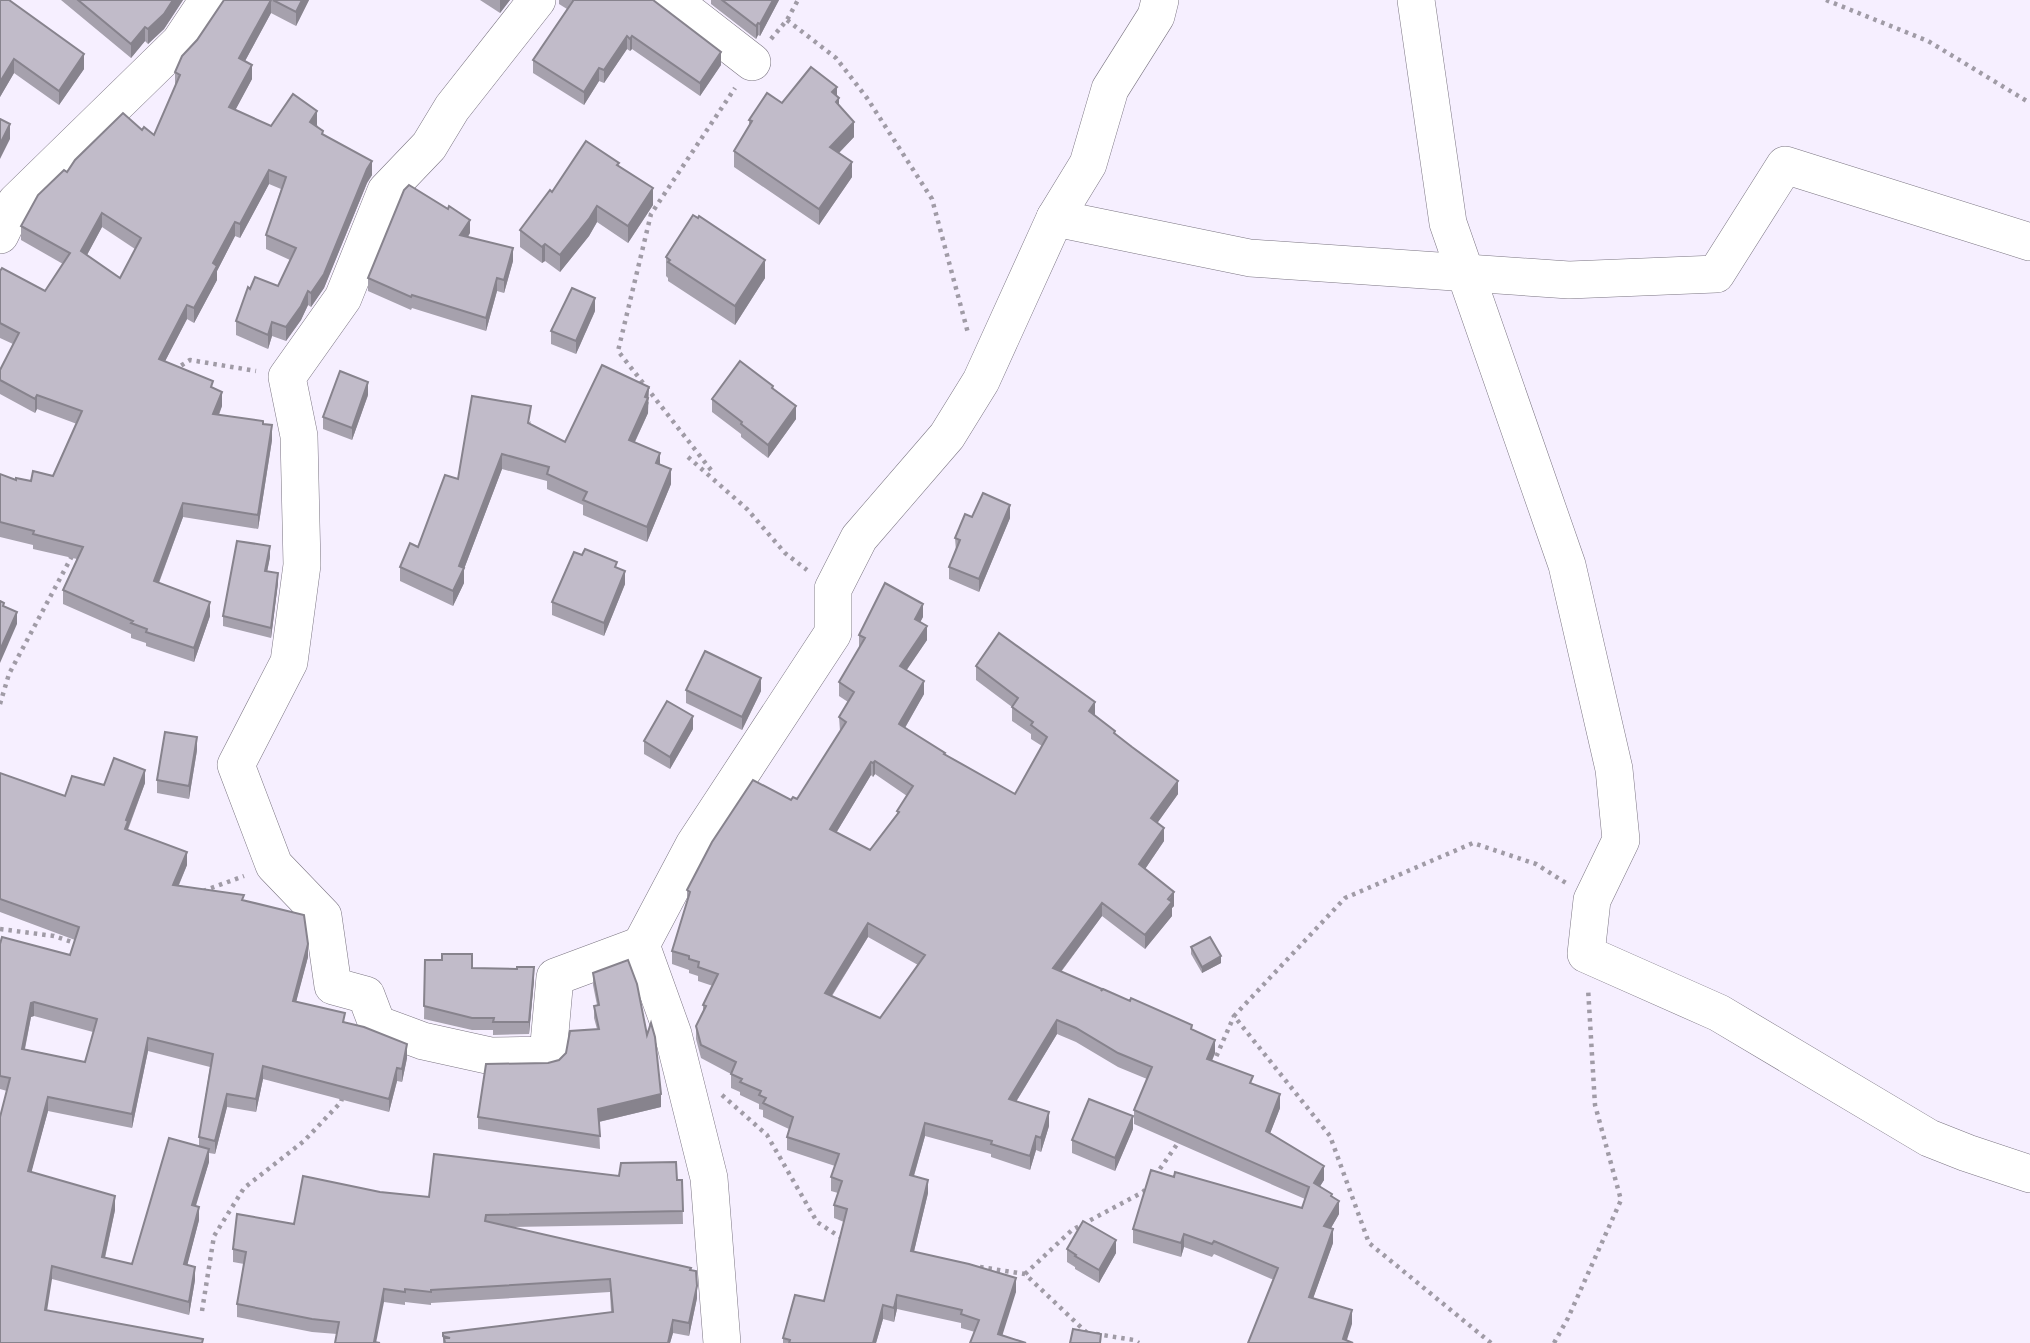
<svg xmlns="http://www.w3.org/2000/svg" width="2030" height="1343" viewBox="0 0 2030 1343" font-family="'Titillium Web',sans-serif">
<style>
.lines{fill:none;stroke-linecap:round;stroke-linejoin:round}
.minor-casing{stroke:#7b7582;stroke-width:38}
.path{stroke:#a09ba6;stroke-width:4.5;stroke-dasharray:3.5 5;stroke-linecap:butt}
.minor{stroke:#fff;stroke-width:37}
.wall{fill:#a6a1ad;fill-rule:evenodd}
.shaded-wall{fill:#87838d}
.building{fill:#c1bbc9;stroke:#87838d;stroke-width:2;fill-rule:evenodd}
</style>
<rect width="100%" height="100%" fill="#f6efff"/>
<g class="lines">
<defs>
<g id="minor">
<path d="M537,0L452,108L429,146L386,191L343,298L287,377L299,436L302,565L289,662L236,765L274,865L323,916L333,986L366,995L377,1024L423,1041L491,1056L548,1055L555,977L641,945L673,1034L709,1178L722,1343"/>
<path d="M672,0L752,62"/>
<path d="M1416,0L1448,223L1567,565L1614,769L1621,840L1592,900L1586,954L1719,1013L1929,1138L1967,1153L2030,1174"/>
<path d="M1055,218L1088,164L1110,89L1156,16L1160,0"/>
<path d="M0,235L16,202L180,42L208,0"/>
<path d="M641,945L694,845L833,633V589L859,538L947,436L981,381L1055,218L1250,258L1569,280L1716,274L1785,165L2030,242"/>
</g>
</defs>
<use href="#minor" class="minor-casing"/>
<g class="path">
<path d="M1826,0L1928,41L2030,103"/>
<path d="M787,20L836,58L867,98L932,199L968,333"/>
<path d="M771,39L787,20L798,0"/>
<path d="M174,370L190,360L256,371"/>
<path d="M688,457L747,509L785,553L807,570"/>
<path d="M711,470L618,351L651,214L735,88"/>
<path d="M0,704L9,674L72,556"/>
<path d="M203,891L244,876"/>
<path d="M0,929L54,936L78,944"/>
<path d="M1213,1064L1234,1016"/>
<path d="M722,1095L767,1135L817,1222L843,1239"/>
<path d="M1155,1176L1180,1140"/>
<path d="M980,1267L1025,1274L1087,1333"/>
<path d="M1025,1274L1072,1230L1143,1192L1148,1186"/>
<path d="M202,1311L214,1236L244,1188L304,1141L341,1102L343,1095"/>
<path d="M1096,1334L1134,1340L1139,1343"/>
<path d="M1491,1343L1369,1243L1330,1136L1234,1016L1345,898L1473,843L1536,864L1566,883"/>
<path d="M1554,1343L1568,1318L1621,1200L1595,1105L1588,988"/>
</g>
<use href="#minor" class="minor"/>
</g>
<g class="wall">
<path d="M0,0L84,69L59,105L14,73L0,97Z"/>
<path d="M61,0H183L164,29L148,44L145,41L131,58Z"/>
<path d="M224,0H309L296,26L271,13L245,61L252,79L235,110L271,126L317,125L323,135L372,175L367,183L324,288L311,307L308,305L301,320L286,341L272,336L268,349L236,335V321L250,289L278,286L290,260L266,249V235L281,189L269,184L240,238L235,236L217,271V280L194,323L187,319L165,361L213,388L222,406L219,415L263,424L272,440L258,529L183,517L159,583L210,616L194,662L146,646V643L131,638V634L63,604V590L77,559L33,549V545L0,537V474L16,480L31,481L53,476L77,424L37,409L35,413L0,394V370L13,344L0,338V271L45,291L63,264L21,240V226L67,172L142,130L154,135L175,87V72ZM102,227L135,249L120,278L87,255Z"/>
<path d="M480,0H510L500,13Z"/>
<path d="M559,0H653L721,65L700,96L632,49L630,51L627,49L604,83L599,81L584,105L533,73V60L567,9L559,4Z"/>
<path d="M711,0H779L760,36L758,35L756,39L711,4Z"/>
<path d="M837,96L839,105L854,137L839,153L852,177L819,225L734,167V151L749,127V120L782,103Z"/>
<path d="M619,167L653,205L628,243L597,222L589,236L560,272L545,261L542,263L520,247V230L552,192Z"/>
<path d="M470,233L468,237L513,261L504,293L497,291L486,331L412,308L411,310L368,291V278Z"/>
<path d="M666,257L765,278L735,325L668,281V278L666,276Z"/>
<path d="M595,311L576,354L551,344V331Z"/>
<path d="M773,389L796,419L768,458L741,437V434L712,412V399Z"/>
<path d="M368,395L352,440L323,429V417Z"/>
<path d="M649,402L648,405V413L635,442L660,465L671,484L647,542L583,515V505L547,489V481L502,469L464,569V583L453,606L400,581V567L418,547L458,479L531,421L530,424L565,442Z"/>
<path d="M972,517L1010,518L979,592L949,579V567L956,551L955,538Z"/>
<path d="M270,557L267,572L278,583L271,638L223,626V616Z"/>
<path d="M617,568L625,584L604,636L552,615V602Z"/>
<path d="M923,617L920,622L927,640L906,670L924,694L905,728L945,755L1015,794L1042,746L1031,739V734L1012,721V707L976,680V666L1095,715L1178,794L1157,823L1164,841L1145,869L1174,906L1172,908V916L1145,949L1102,916L1061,972L1192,1029L1215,1053L1212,1061L1253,1084L1280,1108L1270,1133L1324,1180L1320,1186L1332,1197L1339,1214L1331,1228L1333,1243L1313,1298L1352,1324L1248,1343L1274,1280L1214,1254L1212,1257L1184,1247L1181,1257L1133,1243V1229L1302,1208L1305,1199L1134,1124V1110L1147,1079L1118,1067L1076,1042L1057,1034L1016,1102L1049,1126L1041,1152L1036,1150L1030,1170L991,1157V1154L925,1136L914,1176L928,1193L914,1251L1016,1292L975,1332L961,1328V1323L897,1309L894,1322L883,1319L876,1343H783V1338L824,1301L844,1222L834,1218V1205L838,1193L831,1191V1177L835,1166L787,1150V1137L789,1129L763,1117V1110L759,1109V1104L740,1095V1092L731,1088V1074L701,1058L696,1039V1026L703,1011V1005L713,986L698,981V976L689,973V970L672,964V951L687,903V890L791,800L797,799L840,731L839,717L848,702L839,696V682L859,649V635ZM875,774L907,796L897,811V815L870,850L836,833L871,775L873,777ZM868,937L918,965L880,1018L832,996Z"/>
<path d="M686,690L761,691L742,730L686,703Z"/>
<path d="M693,729L670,769L644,754V741Z"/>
<path d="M197,750L189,799L157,793V780Z"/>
<path d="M0,773L65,796L104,785L145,783L128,830L187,865L179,885L244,900L308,957L296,1001L345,1022L407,1058L402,1082L397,1081L389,1112L263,1079L256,1112L227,1107L215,1154L209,1153V1162L195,1206L199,1220L187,1265L195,1280L189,1315L52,1279L0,1343L7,1091L0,1089V944L70,955L75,940L0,912ZM34,1016L93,1032L85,1062L25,1049L31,1017ZM148,1051L210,1067L199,1137V1146L132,1264L105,1258L115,1210L31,1172L48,1111L132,1128Z"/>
<path d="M1191,947L1221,963L1202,973L1191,954Z"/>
<path d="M425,960L534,980L529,1034L493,1035V1030H472L424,1019Z"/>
<path d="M593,973L661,1107L599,1122L600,1149L478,1129V1117L548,1063L559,1060L597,1029L594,1018V1006L597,1005L593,985Z"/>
<path d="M1133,1129L1115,1171L1072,1153V1140Z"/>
<path d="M619,1176L682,1180L683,1224L512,1227L691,1270L697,1298L689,1336L673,1333L670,1343H443V1333L611,1312L610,1292L431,1303V1305L405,1302V1305L384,1302L337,1334L312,1332L237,1317V1304L244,1264L233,1262V1249L294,1224L380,1192L429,1197Z"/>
<path d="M1067,1249L1116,1253L1099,1283L1075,1269V1267L1067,1262Z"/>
</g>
<g class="shaded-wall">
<path d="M173,0H183L164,29L148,44V29Z"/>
<path d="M271,0V13L239,72V58Z"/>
<path d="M302,0H309L296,26V12Z"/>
<path d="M500,0H510L500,13Z"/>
<path d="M773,0H779L760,36V24Z"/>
<path d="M758,23V35L756,39V26Z"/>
<path d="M145,27V41L131,58V44Z"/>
<path d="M627,36V49L604,83V70Z"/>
<path d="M632,36V49L630,51V39Z"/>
<path d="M721,52V65L700,96V83Z"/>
<path d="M84,54V69L59,105V91Z"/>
<path d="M14,59V73L0,97V82Z"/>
<path d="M252,65V79L229,122V107Z"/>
<path d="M599,68V81L584,105V92Z"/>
<path d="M837,87V101L839,98V113L832,92Z"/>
<path d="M317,111V125L310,136V122Z"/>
<path d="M854,122V137L830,162V147Z"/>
<path d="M10,124V139L0,159V144Z"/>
<path d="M372,161V175L367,183L324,288L311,307V293L367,169Z"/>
<path d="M852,162V177L819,225V209Z"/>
<path d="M269,170V184L240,238V224Z"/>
<path d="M653,188V205L628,243V226Z"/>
<path d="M597,206V222L589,236L560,272V255Z"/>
<path d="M102,213V227L81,266V251Z"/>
<path d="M470,220V233L460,248V235Z"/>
<path d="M235,222V236L217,271V280L194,323V308L213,263Z"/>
<path d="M545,244V261L542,263V247Z"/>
<path d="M513,248V261L504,293V280Z"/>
<path d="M765,260V278L735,325V306Z"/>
<path d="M497,278V291L486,331V318Z"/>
<path d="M308,291V305L301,320L286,341V327Z"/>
<path d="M595,298V311L576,354V341Z"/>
<path d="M187,305V319L159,373V359Z"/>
<path d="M272,322V336L268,349V335Z"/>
<path d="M368,382V395L352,440V428Z"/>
<path d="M649,387L648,413L629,454V440L645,397Z"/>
<path d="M222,392V406L213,428V414Z"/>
<path d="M37,395V409L35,413V399Z"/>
<path d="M796,406V419L768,458V445Z"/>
<path d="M272,425V440L258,529V515Z"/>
<path d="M660,453V467L656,463Z"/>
<path d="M502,454V469L464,569V583L453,606V591L459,566Z"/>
<path d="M671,469V484L647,542V527Z"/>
<path d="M183,503V517L154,595V581Z"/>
<path d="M1010,505V518L979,592V579Z"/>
<path d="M270,546V557L265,582V571Z"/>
<path d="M625,571V584L604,636V623Z"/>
<path d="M278,573V583L271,638V628Z"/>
<path d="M210,602V616L194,662V648Z"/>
<path d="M923,604V617L915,632V619Z"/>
<path d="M17,612V624L0,663V650Z"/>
<path d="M927,626V640L900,680V666Z"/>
<path d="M761,678V691L742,730V717Z"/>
<path d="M924,681V694L899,738V724Z"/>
<path d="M1095,702V716L1089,711Z"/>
<path d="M693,716V729L670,769V757Z"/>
<path d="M197,737V750L189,799V786Z"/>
<path d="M875,761V774L873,777V763Z"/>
<path d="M871,762V775L830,843V829Z"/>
<path d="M145,770V783L128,828V834L125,842L126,820Z"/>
<path d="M1178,781V794L1151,832V818Z"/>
<path d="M1164,828V841L1139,878V864Z"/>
<path d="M187,852V865L173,898V885Z"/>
<path d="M1174,892V906L1172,908V916L1145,949V935Z"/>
<path d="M1102,903V916L1053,982V968Z"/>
<path d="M868,923V937L825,1006V993Z"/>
<path d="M308,944V957L293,1014V1001Z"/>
<path d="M1221,956V963L1202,973V967Z"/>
<path d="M534,967V980L529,1034V1022Z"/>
<path d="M34,1002V1016L31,1017L22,1062V1049L31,1003Z"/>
<path d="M1057,1020V1034L1009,1113V1099Z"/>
<path d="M148,1038V1051L132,1128V1114Z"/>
<path d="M1215,1040V1053L1207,1072V1059Z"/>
<path d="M407,1044V1058L402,1082V1069Z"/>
<path d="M263,1066V1079L256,1112V1099Z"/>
<path d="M397,1068V1081L389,1112V1099Z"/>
<path d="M227,1094V1107L215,1154V1141Z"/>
<path d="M661,1094V1107L598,1122V1109Z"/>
<path d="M1280,1094V1108L1266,1144V1131Z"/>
<path d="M48,1097V1111L28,1185V1171Z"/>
<path d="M1049,1112V1126L1041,1152V1138Z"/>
<path d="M1133,1116V1129L1115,1171V1158Z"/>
<path d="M925,1123V1136L910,1189V1175Z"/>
<path d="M1036,1136V1150L1030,1170V1156Z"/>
<path d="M209,1149V1162L192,1219V1205Z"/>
<path d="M1324,1166V1180L1314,1196V1183Z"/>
<path d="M928,1180V1193L911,1264V1251Z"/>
<path d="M115,1196V1210L102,1270V1257Z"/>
<path d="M1339,1201V1214L1324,1240V1226Z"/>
<path d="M199,1207V1220L184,1278V1264Z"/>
<path d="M1333,1229V1243L1309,1310V1297Z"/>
<path d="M1184,1234V1247L1181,1257V1243Z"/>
<path d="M1116,1240V1253L1099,1283V1270Z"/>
<path d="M52,1266V1279L45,1324V1310Z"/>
<path d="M195,1267V1280L189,1315V1302Z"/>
<path d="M1016,1278V1292L1000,1343L998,1334Z"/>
<path d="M697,1286V1298L689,1336V1323Z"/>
<path d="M384,1289V1302L376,1343H374Z"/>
<path d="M897,1295V1309L894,1322V1308Z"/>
<path d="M883,1305V1319L876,1343H873Z"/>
<path d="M1352,1310V1324L1346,1343L1343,1339Z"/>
<path d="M673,1320V1333L670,1343H668Z"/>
</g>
<g class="building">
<path d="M0,0H9L84,54L59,91L14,59L0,82Z"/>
<path d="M78,0H173L164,14L148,29L145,27L131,44Z"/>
<path d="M224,0H271L239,58L252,65L229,107L271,126L293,94L317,111L310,122L323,131L322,134L372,161L367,169L324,274L311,293L308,291L301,306L286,327L272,322L268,335L236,321L248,287L250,289L255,277L278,286L296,248L266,235L286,177L269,170L240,224L235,222L213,263L217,266L194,308L187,305L159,359L213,381L211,387L222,392L213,414L263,421V424L272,425L258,515L183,503L154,581L210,602L194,648L146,632L147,629L131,623L133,621L63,590L83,547L33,534L34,531L0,522V474L16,480V478L31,481L33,471L53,476L82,411L37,395L35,399L0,380V370L19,333L0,323V271L2,268L45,291L70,253L21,226L38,195L64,170L67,172L75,160L123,113L142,130L144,127L154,135L180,75L175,72L182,56L197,40ZM102,213L141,238L120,278L81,251Z"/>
<path d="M273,0H302L296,12Z"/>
<path d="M573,0H653L721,52L700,83L632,36L630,39L627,36L604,70L599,68L584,92L533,60L573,1Z"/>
<path d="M722,0H773L760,24L758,23L756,26Z"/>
<path d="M811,67L837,87L832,92L839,98L836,102L854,122L830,147L852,162L819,209L734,151L752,121L749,120L767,93L782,103Z"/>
<path d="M0,119L10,124L0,144Z"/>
<path d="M586,141L619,163L617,165L653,188L628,226L597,206L589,219L560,255L545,244L542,247L520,230L550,190L552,192Z"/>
<path d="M409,185L448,209L449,206L470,220L460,235L513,248L504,280L497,278L486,318L412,295L411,297L368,278L404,190Z"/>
<path d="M693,215L698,218L699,216L765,260L735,306L668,262L670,260L666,257Z"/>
<path d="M572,288L595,298L576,341L551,331Z"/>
<path d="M740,361L773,386L772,388L796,406L768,445L741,424L742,422L712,399Z"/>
<path d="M602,365L649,387L645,397L648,398L629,440L660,453L656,463L671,469L647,527L583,500L587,492L547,474L549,467L502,454L459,566L464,568L453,591L400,567L410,543L418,547L445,475L458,479L472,396L531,406L528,423L565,442Z"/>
<path d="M340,371L368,382L352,428L323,417Z"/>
<path d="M983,493L1010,505L979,579L949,567L960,540L955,538L965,514L972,517Z"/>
<path d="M237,541L270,546L265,571L278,573L271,628L223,616Z"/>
<path d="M585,549L617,562L615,567L625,571L604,623L552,602L574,552L582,555Z"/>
<path d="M885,583L923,604L915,619L927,626L900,666L924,681L899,724L945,753L944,754L1015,794L1047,737L1031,725L1033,722L1012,707L1018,698L976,666L999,633L1095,702L1089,711L1115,731L1114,733L1132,747L1178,781L1151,818L1164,828L1139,864L1174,892L1168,899L1172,902L1145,935L1102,903L1053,968L1102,989L1101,991L1103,989L1130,1001L1131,998L1192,1025L1191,1029L1215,1040L1207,1059L1253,1076L1250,1083L1280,1094L1266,1131L1324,1166L1314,1183L1332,1194L1331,1196L1339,1201L1324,1226L1333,1229L1309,1297L1352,1310L1343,1339L1353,1343H1248L1278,1268L1214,1241L1212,1244L1184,1234L1181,1243L1133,1229L1151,1170L1174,1177L1175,1172L1302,1208L1309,1187L1134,1110L1152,1067L1118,1053L1076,1028L1057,1020L1009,1099L1049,1112L1041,1138L1036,1136L1030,1156L991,1144L992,1141L925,1123L910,1175L928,1180L911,1251L969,1264L1016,1278L998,1334L1026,1343H970L979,1320L961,1314L962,1310L897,1295L894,1308L883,1305L873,1343H789L790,1340L783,1338L795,1295L824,1301L847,1209L834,1205L842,1181L831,1177L839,1154L787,1137L793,1117L763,1103L766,1098L759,1095L761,1091L740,1082L742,1079L731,1074L736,1062L701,1045L696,1026L706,1006L703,1005L718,974L698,967L699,962L689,959V956L672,951L690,892L687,890L712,842L753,780L791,800L793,797L797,799L846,722L839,717L854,692L839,682L865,638L859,635ZM875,761L913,786L897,811L899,812L870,850L830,829L871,762L873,763ZM868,923L925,955L880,1018L825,993Z"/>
<path d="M0,601L4,603L3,606L17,612L0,650Z"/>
<path d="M705,651L761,678L742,717L686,690Z"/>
<path d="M667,701L693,716L670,757L644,741Z"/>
<path d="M165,732L197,737L189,786L157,780Z"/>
<path d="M114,758L145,770L126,820L128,821L125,829L187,852L173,885L244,895L242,900L304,915L308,944L293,1001L345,1013L343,1022L364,1027L407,1044L402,1069L397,1068L389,1099L263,1066L256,1099L227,1094L215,1141L199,1137L213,1054L148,1038L132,1114L48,1097L28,1171L115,1196L102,1257L132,1264L169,1138L209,1149L192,1205L199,1207L184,1264L195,1267L189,1302L52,1266L45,1310L203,1339L202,1343H0V1117L10,1078L0,1076V944L2,937L70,955L79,927L0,899V773L65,796L72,776L104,785ZM34,1002L97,1019L85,1062L22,1049L31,1003Z"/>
<path d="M1210,937L1221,956L1202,967L1191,947Z"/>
<path d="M442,954H472V968L517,969V967H534L529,1022H493L494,1018H472L424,1006L425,960H442Z"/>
<path d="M628,960L637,984L647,1035L651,1023L655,1037L661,1094L598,1109L600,1136L478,1117L486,1064L548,1063L559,1060L566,1053L570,1031L599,1029L594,1006L599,1005L593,973Z"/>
<path d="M1089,1099L1133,1116L1115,1158L1072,1140Z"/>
<path d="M434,1154L619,1176L621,1163L676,1162L677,1180H682L683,1211L486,1215L485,1221L691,1268L690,1270L696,1271L697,1286L689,1323L673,1320L668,1343H445L444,1338H450L443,1336V1333L613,1312L610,1279L431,1290V1292L405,1289V1292L384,1289L374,1342L380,1343H335L339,1322L312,1319L237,1304L246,1252L233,1249L237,1214L294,1224L303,1176L380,1192L429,1197Z"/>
<path d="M1083,1221L1116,1240L1099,1270L1075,1256L1076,1255L1067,1249Z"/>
<path d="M1073,1329L1101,1334L1100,1343H1070Z"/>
</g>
</svg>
